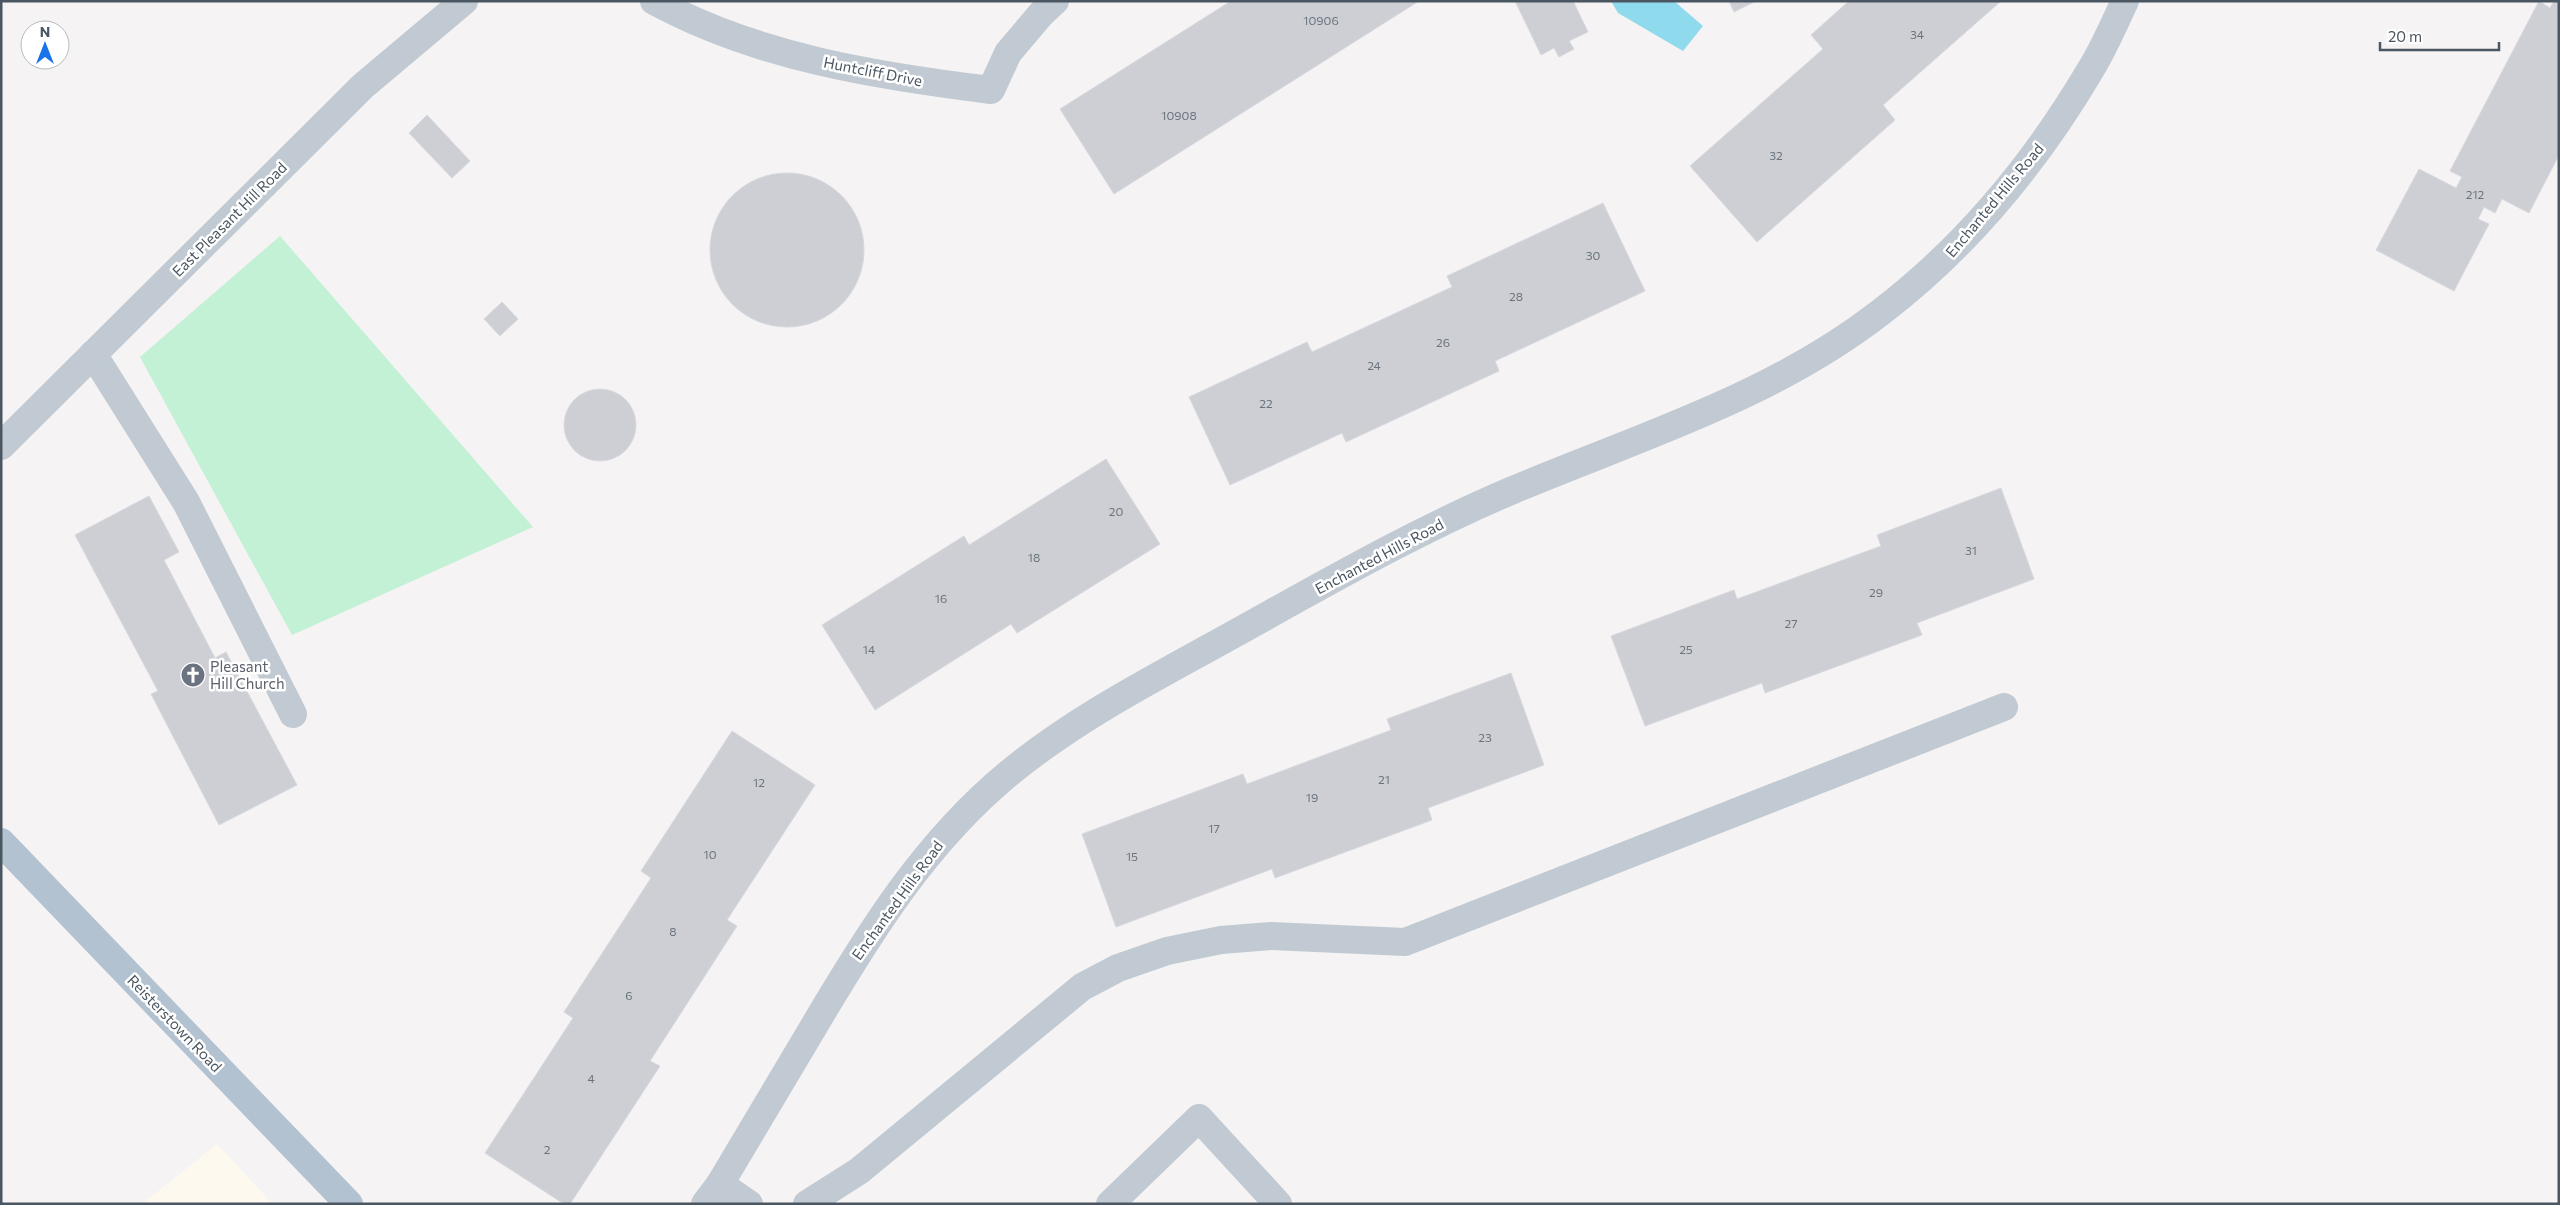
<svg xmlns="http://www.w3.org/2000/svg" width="2560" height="1205" viewBox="0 0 2560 1205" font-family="Commissioner,sans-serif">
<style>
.commercial{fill:#fdf9ef}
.green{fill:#c3f1d5}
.water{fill:#90daee}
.building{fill:#cdcfd5;stroke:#d7d9de}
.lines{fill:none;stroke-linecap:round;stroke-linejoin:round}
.minor{stroke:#c1cad2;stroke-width:28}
.major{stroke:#b3c2d1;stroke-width:28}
.labels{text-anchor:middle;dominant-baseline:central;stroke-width:5;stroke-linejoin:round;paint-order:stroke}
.number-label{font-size:12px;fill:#6b747e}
.street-label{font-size:15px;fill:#4a5661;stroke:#fff}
.worship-label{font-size:15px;fill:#5b616d;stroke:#fff;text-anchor:start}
</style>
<rect width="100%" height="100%" fill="#f5f3f3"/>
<path class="commercial" d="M217,1144L273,1204H142Z"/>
<path class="green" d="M280,236L533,527L292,635L140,357Z"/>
<path class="water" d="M1611,1H1674L1703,26L1683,51L1618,13Z"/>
<g class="building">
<path d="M1231,1H1419L1114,194L1060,109Z"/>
<path d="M1515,1H1573L1588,32L1569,41L1574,49L1559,57L1554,48L1541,55Z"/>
<path d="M1729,1H1756L1734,12Z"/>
<path d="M1849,1H2001L1883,105L1895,120L1757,242L1690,166L1823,49L1811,35Z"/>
<path d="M2539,1L2550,8L2554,1H2559V155L2529,213L2502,199L2495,213L2484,207L2478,219L2489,224L2454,291L2376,250L2419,169L2456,188L2462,177L2450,171Z"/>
<path d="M427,115L470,161L452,178L409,133Z"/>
<circle cx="787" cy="250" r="77"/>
<path d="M1603,203L1645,291L1495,361L1499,371L1346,442L1342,433L1230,485L1189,397L1307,342L1312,352L1452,287L1447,276Z"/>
<path d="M502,302L518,319L500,336L484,319Z"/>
<circle cx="600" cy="425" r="36"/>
<path d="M1106,459L1160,544L1017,633L1011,624L875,710L822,625L964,536L969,545Z"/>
<path d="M2001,488L2034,579L1917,623L1922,635L1765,693L1762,683L1645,726L1611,636L1734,590L1737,599L1881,546L1877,535Z"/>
<path d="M149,496L179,552L164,560L215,658L226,652L297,785L219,825L151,694L158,691L75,535Z"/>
<path d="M1511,673L1544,765L1428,808L1432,820L1275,878L1272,869L1116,927L1082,834L1243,774L1247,784L1391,730L1387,719Z"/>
<path d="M732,731L815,785L727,920L737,926L650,1061L660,1066L570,1204H564L485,1153L573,1018L564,1012L651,878L641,871Z"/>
</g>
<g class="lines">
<g class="minor">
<path d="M654,1C757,57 877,76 991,90L1008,53L1041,14L1055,1"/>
<path d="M93,354L186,502L293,714"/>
<path d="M1,446L363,86L464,1"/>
<path d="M720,1184L749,1204"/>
<path d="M705,1204L720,1184C752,1130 785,1075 817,1021C871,930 926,842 1008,774C1077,717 1157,677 1234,634C1326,583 1416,531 1513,490C1639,437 1772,397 1881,312C1966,247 2036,162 2091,69C2104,48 2114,24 2125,1"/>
<path d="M807,1204L859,1171L1082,987L1118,968L1167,951L1221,940L1271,936L1405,942L2004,707"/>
<path d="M1110,1204L1199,1118L1278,1204"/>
</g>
<path class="major" d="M1,842L349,1204"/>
</g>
<defs>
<symbol id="church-disc" viewBox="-11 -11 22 22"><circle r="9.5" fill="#6b7280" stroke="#fff"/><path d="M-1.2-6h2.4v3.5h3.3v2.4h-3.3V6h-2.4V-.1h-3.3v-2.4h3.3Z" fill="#fff"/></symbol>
</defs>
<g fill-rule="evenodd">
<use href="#church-disc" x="179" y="661" width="28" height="28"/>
</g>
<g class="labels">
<g class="number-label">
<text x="1321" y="20">10906</text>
<text x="1917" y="34">34</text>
<text x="1179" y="115">10908</text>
<text x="1776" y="155">32</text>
<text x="2475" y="194">212</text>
<text x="1593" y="255">30</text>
<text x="1516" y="296">28</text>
<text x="1443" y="342">26</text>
<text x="1374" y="365">24</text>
<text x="1266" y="403">22</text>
<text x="1116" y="511">20</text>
<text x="1971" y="550">31</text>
<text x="1034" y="557">18</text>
<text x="1876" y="592">29</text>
<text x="941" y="598">16</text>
<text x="1791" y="623">27</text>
<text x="869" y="649">14</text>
<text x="1686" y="649">25</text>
<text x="1485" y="737">23</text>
<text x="1384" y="779">21</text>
<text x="759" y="782">12</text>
<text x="1312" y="797">19</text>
<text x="1214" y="828">17</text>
<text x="710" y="854">10</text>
<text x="1132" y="856">15</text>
<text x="673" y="931">8</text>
<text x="629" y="995">6</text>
<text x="591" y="1078">4</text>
<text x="547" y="1149">2</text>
</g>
<g class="street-label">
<text transform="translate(873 71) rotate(11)">Huntcliff Drive</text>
<text transform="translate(1994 200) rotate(-50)">Enchanted Hills Road</text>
<text transform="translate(229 219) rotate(-45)">East Pleasant Hill Road</text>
<text transform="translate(1379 556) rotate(-28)">Enchanted Hills Road</text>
<text transform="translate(897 900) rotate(-54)">Enchanted Hills Road</text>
<text transform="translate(175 1023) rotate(46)">Reisterstown Road</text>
</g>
<g class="worship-label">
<text x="210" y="666">Pleasant<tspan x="210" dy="17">Hill Church</tspan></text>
</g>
</g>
<rect width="2560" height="1205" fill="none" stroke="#4a5661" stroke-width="5"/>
<g transform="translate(45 45)"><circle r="24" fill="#ffffff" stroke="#b7bbc0"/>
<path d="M0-4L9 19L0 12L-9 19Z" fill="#1a73e8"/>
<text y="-8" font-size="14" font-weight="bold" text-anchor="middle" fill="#4a5661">N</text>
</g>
<path d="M2380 42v8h119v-8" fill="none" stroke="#4a5661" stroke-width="2.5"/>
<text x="2388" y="42" font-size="15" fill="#4a5661" stroke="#ffffff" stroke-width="4" paint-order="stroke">20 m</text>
</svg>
